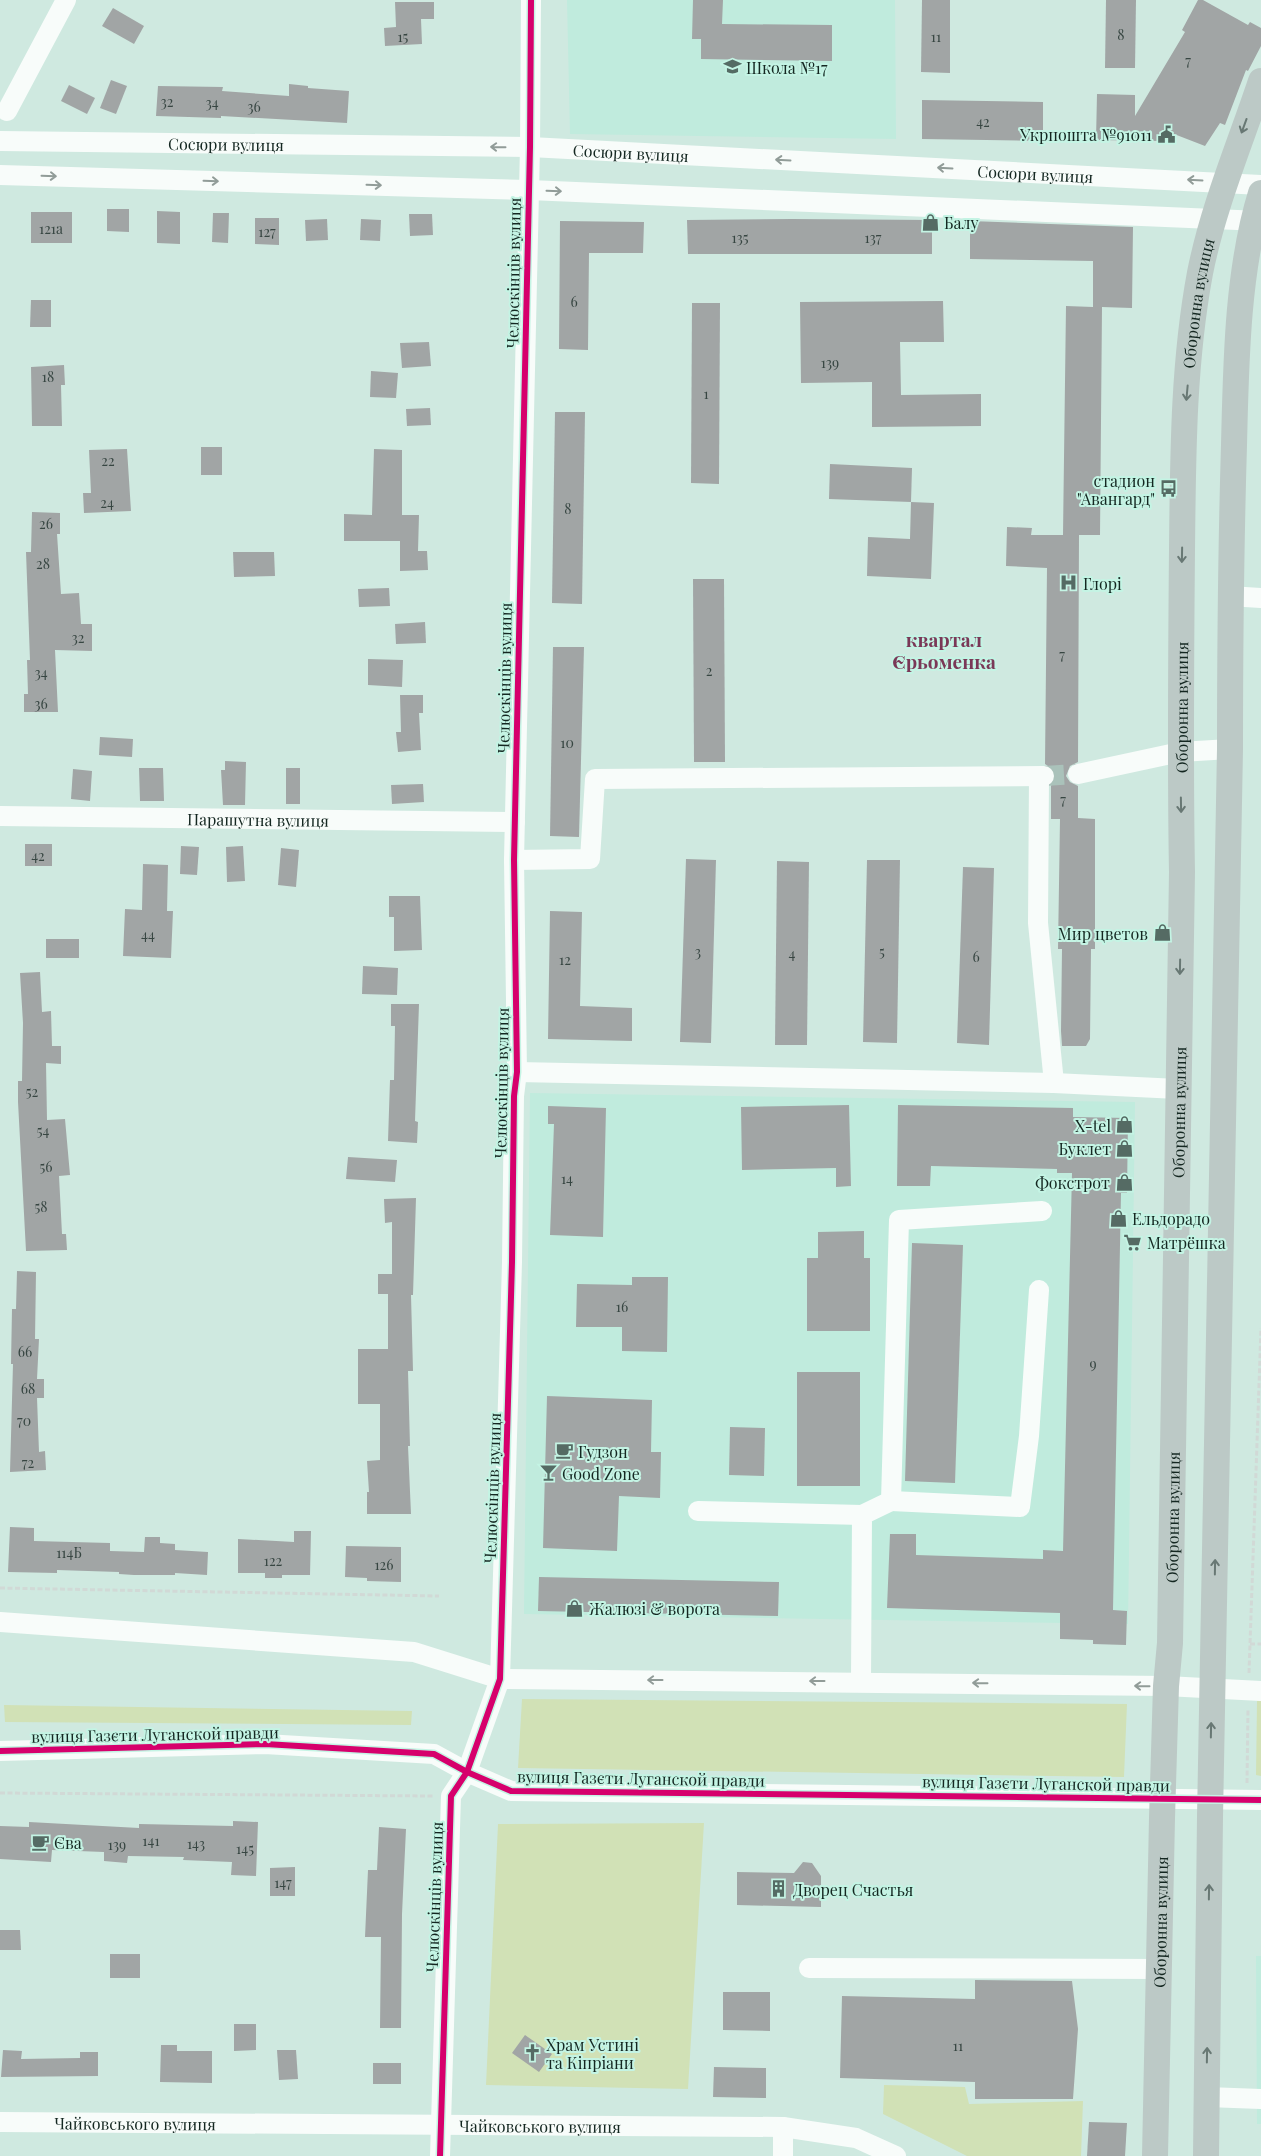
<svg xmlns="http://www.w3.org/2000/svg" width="1261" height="2156" viewBox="0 0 1261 2156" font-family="'Playfair Display',serif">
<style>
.built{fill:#c0ebdd}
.green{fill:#d1e1b6}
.building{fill:#a1a5a5}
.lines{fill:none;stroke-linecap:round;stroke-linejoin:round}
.minor-tunnel{stroke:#aac2ba;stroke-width:20;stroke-dasharray:20 10;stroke-linecap:butt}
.path{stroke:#d1d9d6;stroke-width:3;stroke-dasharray:5 2.5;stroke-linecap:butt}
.minor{stroke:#f8fcfa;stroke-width:20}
.major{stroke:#bcc9c6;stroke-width:26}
.cycleway-casing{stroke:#c4f4e4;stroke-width:9}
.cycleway{stroke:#d6006c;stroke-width:6}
.oneway{stroke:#687874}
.oneway2{stroke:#919c98}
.labels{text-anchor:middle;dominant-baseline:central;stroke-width:4;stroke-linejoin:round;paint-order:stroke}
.number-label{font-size:14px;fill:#374642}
.poi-label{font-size:16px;fill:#142721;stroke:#c4f4e4;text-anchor:start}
.street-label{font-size:16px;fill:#142721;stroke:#c4f4e4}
.quarter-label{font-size:19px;font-weight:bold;fill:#7a3857;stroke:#c4f4e4}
</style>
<rect width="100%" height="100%" fill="#cfe9e0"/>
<g class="built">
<path d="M567,0H895L896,139L570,134Z"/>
<path d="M530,1093L1135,1102L1128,1624L524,1614Z"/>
<path d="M1256,1956H1261V2124H1257Z"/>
</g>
<g class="green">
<path d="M522,1699L1127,1704L1124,1777L518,1768Z"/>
<path d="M1257,1701H1261V1776L1256,1775Z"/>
<path d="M4,1705L412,1711L411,1725L5,1722Z"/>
<path d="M704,1823L688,2089L486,2085L498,1824Z"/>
<path d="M884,2085L965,2087L969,2104L1083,2101L1081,2156H967L883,2114Z"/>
</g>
<g class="building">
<path d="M693,0H723L722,24L832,25V61L701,59V39H692Z"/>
<path d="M922,0H950V73L921,72Z"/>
<path d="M1106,0H1136L1135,68H1105Z"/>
<path d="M1198,0H1203L1248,25L1250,22L1261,28V46L1248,71L1246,70L1225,125L1220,123L1205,146L1174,134L1161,141L1096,140L1097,94L1135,95V116L1185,32L1182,30Z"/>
<path d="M395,2H434V19H421L422,44L385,46L384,28L396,27Z"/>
<path d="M113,8L144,26L134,44L102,26Z"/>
<path d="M111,80L127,86L116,114L100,108Z"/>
<path d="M289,84L308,86V88L349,91L347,123L221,116V118L156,116L158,86L223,87L222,91L289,96Z"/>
<path d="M69,85L95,98L87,114L61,101Z"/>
<path d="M922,100L1043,102V141L922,139Z"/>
<path d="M107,209H129V232L107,231Z"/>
<path d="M157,211L180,212V244L157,243Z"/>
<rect x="31" y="212" width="41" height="31"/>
<path d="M213,213H229L228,243L212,242Z"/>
<path d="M409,214H432L433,235L410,236Z"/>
<path d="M255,218H279V245L255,244Z"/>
<path d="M327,219L328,240L306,241L305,220Z"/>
<path d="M361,219L381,220L380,241L360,240Z"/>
<path d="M792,219L932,220V254H688L687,220Z"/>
<path d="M560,221L644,222L643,253H589L588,350L559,349Z"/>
<path d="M970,221L1133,227L1132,308L1102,307L1100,535H1079L1078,762L1070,766L1066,776L1070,782L1078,786V818L1095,819V949H1091L1090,1039L1086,1046H1062L1061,1031L1062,949H1058L1060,819H1051V786L1056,775L1054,770L1045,764L1047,568L1006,566L1007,527L1032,528L1031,535H1063L1066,306L1093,307V261L970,259Z"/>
<path d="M31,300H51V327H30Z"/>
<path d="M943,301L944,342H900L901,395L981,394V426L872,427V382L801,383L800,302Z"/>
<path d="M692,303H720L719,484L691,483Z"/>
<path d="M429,342L431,366L402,368L400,343Z"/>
<path d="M64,365L65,385H61L62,426H32L31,367Z"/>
<path d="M371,371L398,373L396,398L370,397Z"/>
<path d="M430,408L431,425L407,426L406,409Z"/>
<path d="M555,412H585L582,604L552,603Z"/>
<rect x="201" y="447" width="21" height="28"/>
<path d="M127,449L131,511L84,513L83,493H91L89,450Z"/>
<path d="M374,449L402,450V515H419L418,551H427L428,570L400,571V541H344V514L372,515Z"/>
<path d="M830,464L912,468L911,502L829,499Z"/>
<path d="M911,502L934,503L931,579L867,576L868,537L910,539Z"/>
<path d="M32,512L60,513V534H57L61,594L79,593L81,624H92V651L55,650L58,712H24V694H28L27,660H30L26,552H31Z"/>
<path d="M233,552H274L275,576L234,577Z"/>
<path d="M693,579H724L725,762H694Z"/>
<path d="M389,588L390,606L359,607L358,589Z"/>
<path d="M425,622L426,643L396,644L395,624Z"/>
<path d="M553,647H584L579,837L550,836Z"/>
<path d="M368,659L403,660L402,687L368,685Z"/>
<path d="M400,695H423V713H419L421,750L398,752L396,732H401Z"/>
<path d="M100,737L133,739L132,757L99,755Z"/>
<path d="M225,761L246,762L245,805H223L221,770H225Z"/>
<path d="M139,768H163L164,801H140Z"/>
<rect x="286" y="768" width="14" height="36"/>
<path d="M73,769L92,771L90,801L71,799Z"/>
<path d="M423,784L424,802L392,804L391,785Z"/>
<rect x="25" y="844" width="27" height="22"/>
<path d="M181,846L199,847L197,875L180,874Z"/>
<path d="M243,846L245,881L227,882L226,847Z"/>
<path d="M281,848L299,850L296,887L278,885Z"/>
<path d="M686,859L716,860L711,1043L680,1042Z"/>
<path d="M867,860H900L897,1043L863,1042Z"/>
<path d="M777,861L809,862L807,1045H775Z"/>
<path d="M143,864L168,865L167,911H173L171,958L123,956L125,909L142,910Z"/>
<path d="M963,867L994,868L989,1045L957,1043Z"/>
<path d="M389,896H420L422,950L394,951V917H389Z"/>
<path d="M550,911L582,912L580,1006L632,1008V1041L548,1039Z"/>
<rect x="46" y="939" width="33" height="19"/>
<path d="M363,966L398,968L397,995L362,994Z"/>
<path d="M40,972L42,1012L51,1011L52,1046H61V1064L46,1063L47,1120L65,1119L70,1175L59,1176L62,1234H66L67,1250L26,1251L18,1102V1081H22L23,1023L20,973Z"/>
<path d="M391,1004H419L415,1121L418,1122L417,1143L388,1141L390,1080H394L395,1026H391Z"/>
<path d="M849,1105L851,1186L836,1187V1168L742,1170L741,1107Z"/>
<path d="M898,1105L1073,1108V1117L1128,1118L1127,1193H1121L1113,1610L1127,1611L1126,1645L1093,1644V1640L1060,1639V1613L887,1608L890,1534H916V1555L1043,1559V1550L1063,1551L1072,1173H1057V1169L931,1166L930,1186H897Z"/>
<path d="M548,1106L606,1108L603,1237L550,1235L554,1124H548Z"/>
<path d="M348,1157L397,1160L395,1182L346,1179Z"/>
<path d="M416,1198L413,1295H411L413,1371H408L410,1446H408L411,1514H367V1492H369L367,1461L380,1460V1404H358V1349H388V1294H378V1274H392V1222L385,1223L384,1199Z"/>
<path d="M864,1231V1258H870V1331H807V1258H818V1232Z"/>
<path d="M912,1243L963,1245L955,1483L905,1481Z"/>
<path d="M17,1271L36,1272L35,1339H39L37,1379H44V1398H37L39,1452L45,1451L46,1470L10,1472L13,1364H11L12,1309H16Z"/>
<path d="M632,1277H668L667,1352L622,1351V1327H576L577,1284L632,1285Z"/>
<rect x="797" y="1372" width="63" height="114"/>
<path d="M547,1396L652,1400L651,1452H661L660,1498L619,1496L617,1551L543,1548Z"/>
<path d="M730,1427L765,1428L764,1476L729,1475Z"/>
<path d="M10,1527L34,1528V1541L110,1543V1551L144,1552L145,1537H160V1543L175,1544V1550L208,1552L207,1575L175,1573V1575H134L119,1574V1572L57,1570V1573L8,1572Z"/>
<path d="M294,1531H311L310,1575H282V1578H265V1573H238V1539L294,1542Z"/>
<path d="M346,1546L401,1547V1582L367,1581V1578L345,1577Z"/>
<path d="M539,1577L779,1582L778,1616L538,1611Z"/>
<path d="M233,1821L258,1822L256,1876L231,1875L232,1862L183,1860L184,1857L128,1856L127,1863L104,1861V1852L52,1850L51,1862L0,1859V1826L29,1827V1822L139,1828V1824L233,1826Z"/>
<path d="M379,1827L406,1829L402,1914L401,2028H380L381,1937H365L368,1870H377Z"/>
<path d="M803,1862L812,1863L821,1876V1907L737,1905V1872L794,1873Z"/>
<path d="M295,1867V1896H270V1868Z"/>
<path d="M0,1930H20L21,1950H0Z"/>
<rect x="110" y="1954" width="30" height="24"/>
<path d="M975,1980L1072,1981L1078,2029L1073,2099H975V2082L840,2078L842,1996L975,1999Z"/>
<path d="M723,1992H770V2031L723,2030Z"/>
<path d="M234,2024H256V2050L234,2051Z"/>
<path d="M525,2035L552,2054L539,2072L512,2053Z"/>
<path d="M161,2045H177V2051H212V2083L160,2082Z"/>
<path d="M3,2050L22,2051L21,2059L80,2058V2052H98V2076L1,2077Z"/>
<path d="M277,2050H296L298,2079L279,2080Z"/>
<rect x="373" y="2063" width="28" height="21"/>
<path d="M714,2067L766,2068V2098L713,2097Z"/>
<path d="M1089,2122L1127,2123L1125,2156H1087Z"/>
</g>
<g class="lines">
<path class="minor-tunnel" d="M1044,776L1078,774"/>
<g class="path">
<path d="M0,1588L439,1596"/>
<path d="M1250,1644H1261"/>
<path d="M1249,1673L1261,1328"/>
<path d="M1247,1783L1248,1709"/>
<path d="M0,1793L433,1796"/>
</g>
<g class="minor">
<path d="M7,111L66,0"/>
<path id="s1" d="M0,141L530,147L1261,185"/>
<path d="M0,175L529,190L1261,221"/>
<path d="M1229,596L1261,598"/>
<path d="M1078,774L1180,752L1230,749"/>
<path d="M1039,777L1038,923L1054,1083"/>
<path id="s2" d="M0,816L515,822"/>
<path d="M514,860L590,859L595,779L1044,776"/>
<path d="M517,1072L1054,1083L1178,1089"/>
<path d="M891,1501L1020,1507L1029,1436L1039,1290"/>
<path d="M698,1511L862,1515"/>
<path d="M0,1622L414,1652L500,1679L1166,1686L1261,1691"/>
<path d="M861,1681L862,1515L891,1501L899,1220L1042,1211"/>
<path d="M0,1751L265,1744L434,1754L467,1772L511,1791L1261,1800"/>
<path d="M809,1968L1159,1969"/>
<path d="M1207,2097L1261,2099"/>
<path id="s3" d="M0,2122L783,2127L856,2138L896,2156"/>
<path d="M440,2156L451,1796L467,1772L500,1679L512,1262L514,1096L517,1072L514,860L530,147L531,0"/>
<path d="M783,2156V2127"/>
</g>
<g class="major">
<path id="s4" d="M1155,2156L1162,1818L1166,1686L1170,1643L1182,872C1180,765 1181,657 1182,550C1183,457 1183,364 1200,273C1213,207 1240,144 1261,81"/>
<path d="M1206,2156L1210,1817L1230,749C1230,648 1231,546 1234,445C1236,364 1237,271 1261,193"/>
</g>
<defs>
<g id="cycleway">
<path d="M0,1751L265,1744L434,1754L467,1772L511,1791L1261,1800"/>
<path d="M440,2156L451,1796L467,1772L500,1679L512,1262L514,1096L517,1072L514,860L530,147L531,0"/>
</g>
</defs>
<use href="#cycleway" class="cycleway-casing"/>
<use href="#cycleway" class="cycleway"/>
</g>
<defs><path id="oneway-shaft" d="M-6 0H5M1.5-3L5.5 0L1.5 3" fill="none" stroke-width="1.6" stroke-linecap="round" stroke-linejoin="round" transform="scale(1.25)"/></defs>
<g class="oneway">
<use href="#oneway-shaft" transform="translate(1244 126) rotate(110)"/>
<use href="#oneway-shaft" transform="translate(1187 393) rotate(95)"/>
<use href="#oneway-shaft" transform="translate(1182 555) rotate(91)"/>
<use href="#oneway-shaft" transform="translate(1181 805) rotate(89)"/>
<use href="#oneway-shaft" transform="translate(1180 967) rotate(91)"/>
<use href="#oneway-shaft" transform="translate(1215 1567) rotate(-89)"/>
<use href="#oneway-shaft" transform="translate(1211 1730) rotate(-89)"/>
<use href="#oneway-shaft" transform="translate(1209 1892) rotate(-89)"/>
<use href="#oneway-shaft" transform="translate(1207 2055) rotate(-89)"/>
</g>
<g class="oneway2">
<use href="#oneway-shaft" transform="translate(498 147) rotate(-179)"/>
<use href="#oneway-shaft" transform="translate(783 160) rotate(-177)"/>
<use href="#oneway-shaft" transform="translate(945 168) rotate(-177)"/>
<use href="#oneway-shaft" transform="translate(49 176) rotate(2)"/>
<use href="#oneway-shaft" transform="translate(1195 180) rotate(-177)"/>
<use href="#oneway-shaft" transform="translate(211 181) rotate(2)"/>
<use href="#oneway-shaft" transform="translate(374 185) rotate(2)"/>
<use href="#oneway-shaft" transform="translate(554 191) rotate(2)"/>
<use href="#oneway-shaft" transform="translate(655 1680) rotate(-180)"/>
<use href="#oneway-shaft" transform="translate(817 1681) rotate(-180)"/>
<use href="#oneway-shaft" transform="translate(980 1683) rotate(-179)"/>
<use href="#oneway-shaft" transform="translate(1142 1686) rotate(-179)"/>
</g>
<defs>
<symbol id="school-bare" viewBox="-9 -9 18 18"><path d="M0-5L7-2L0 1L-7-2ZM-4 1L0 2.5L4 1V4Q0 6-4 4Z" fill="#556b64" stroke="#c4f4e4" stroke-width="2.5" paint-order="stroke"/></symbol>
<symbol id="civic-bare" viewBox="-9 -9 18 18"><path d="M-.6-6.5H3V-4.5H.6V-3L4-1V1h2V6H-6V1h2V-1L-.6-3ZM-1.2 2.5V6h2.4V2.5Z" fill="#556b64" stroke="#c4f4e4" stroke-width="2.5" paint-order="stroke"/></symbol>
<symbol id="shop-bare" viewBox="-9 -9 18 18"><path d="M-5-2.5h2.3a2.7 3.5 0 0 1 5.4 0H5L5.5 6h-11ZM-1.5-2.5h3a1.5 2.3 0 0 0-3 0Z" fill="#556b64" stroke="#c4f4e4" stroke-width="2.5" paint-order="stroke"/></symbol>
<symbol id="bus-bare" viewBox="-9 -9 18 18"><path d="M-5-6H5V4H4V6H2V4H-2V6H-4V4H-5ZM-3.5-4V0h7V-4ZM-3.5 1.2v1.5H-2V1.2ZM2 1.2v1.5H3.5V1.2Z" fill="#556b64" stroke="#c4f4e4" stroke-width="2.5" paint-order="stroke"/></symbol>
<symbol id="hospital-bare" viewBox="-9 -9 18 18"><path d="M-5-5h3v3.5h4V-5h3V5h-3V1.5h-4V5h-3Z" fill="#556b64" stroke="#c4f4e4" stroke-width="2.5" paint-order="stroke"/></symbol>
<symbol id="supermarket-bare" viewBox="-9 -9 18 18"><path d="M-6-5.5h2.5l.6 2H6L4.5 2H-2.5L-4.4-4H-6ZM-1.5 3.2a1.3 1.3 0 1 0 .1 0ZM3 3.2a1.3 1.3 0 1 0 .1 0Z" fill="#556b64" stroke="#c4f4e4" stroke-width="2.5" paint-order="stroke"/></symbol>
<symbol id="cafe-bare" viewBox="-9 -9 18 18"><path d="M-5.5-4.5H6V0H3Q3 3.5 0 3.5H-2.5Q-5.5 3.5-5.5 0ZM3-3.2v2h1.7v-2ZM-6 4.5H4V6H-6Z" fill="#556b64" stroke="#c4f4e4" stroke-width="2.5" paint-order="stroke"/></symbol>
<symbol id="bar-bare" viewBox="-9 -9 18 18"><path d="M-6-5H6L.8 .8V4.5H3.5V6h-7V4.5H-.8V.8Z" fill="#556b64" stroke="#c4f4e4" stroke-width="2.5" paint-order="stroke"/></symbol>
<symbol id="building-bare" viewBox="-9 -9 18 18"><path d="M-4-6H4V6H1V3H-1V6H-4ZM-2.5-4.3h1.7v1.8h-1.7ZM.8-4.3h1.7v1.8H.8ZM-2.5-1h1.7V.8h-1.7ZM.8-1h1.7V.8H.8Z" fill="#556b64" stroke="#c4f4e4" stroke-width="2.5" paint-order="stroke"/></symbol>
<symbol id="church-bare" viewBox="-9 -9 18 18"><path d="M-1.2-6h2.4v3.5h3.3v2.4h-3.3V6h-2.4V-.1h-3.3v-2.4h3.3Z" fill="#556b64" stroke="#c4f4e4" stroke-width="2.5" paint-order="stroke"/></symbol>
</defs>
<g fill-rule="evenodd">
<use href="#school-bare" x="720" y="54" width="25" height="25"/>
<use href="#civic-bare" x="1154" y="122" width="25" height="25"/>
<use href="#shop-bare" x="918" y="210" width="25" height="25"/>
<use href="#bus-bare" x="1156" y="476" width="25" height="25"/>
<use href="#hospital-bare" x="1056" y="570" width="25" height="25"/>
<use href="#shop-bare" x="1150" y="920" width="25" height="25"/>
<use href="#shop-bare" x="1112" y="1112" width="25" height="25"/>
<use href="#shop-bare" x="1112" y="1136" width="25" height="25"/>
<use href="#shop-bare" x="1112" y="1170" width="25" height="25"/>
<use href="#shop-bare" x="1106" y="1206" width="25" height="25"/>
<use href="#supermarket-bare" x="1120" y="1230" width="25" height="25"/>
<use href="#cafe-bare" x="552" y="1438" width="25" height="25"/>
<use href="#bar-bare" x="536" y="1460" width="25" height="25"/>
<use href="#shop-bare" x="562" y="1596" width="25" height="25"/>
<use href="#cafe-bare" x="28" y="1830" width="25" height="25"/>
<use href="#building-bare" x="766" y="1876" width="25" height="25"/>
<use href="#church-bare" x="520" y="2040" width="25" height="25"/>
</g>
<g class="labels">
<g class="number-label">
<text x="1121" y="34">8</text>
<text x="403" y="36">15</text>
<text x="936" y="36">11</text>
<text x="1188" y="60">7</text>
<text x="167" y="101">32</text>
<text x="212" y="102">34</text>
<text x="254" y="106">36</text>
<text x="983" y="121">42</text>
<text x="51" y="228">121а</text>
<text x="267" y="231">127</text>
<text x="740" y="237">135</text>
<text x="873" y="237">137</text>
<text x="574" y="301">6</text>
<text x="830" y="362">139</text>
<text x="48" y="376">18</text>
<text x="706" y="393">1</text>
<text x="108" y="460">22</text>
<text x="107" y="502">24</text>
<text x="568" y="508">8</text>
<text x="46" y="523">26</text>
<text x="43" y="563">28</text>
<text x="78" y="637">32</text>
<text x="1062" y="654">7</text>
<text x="709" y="670">2</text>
<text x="41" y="672">34</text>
<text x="41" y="703">36</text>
<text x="567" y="742">10</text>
<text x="1063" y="799">7</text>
<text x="38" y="855">42</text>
<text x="148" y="934">44</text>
<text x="698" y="951">3</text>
<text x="882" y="951">5</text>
<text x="792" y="953">4</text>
<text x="976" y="956">6</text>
<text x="565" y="959">12</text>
<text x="32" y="1091">52</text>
<text x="43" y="1130">54</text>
<text x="46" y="1166">56</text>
<text x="567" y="1178">14</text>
<text x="41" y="1206">58</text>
<text x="622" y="1306">16</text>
<text x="25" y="1351">66</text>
<text x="1093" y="1363">9</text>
<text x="28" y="1388">68</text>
<text x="24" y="1420">70</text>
<text x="28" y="1462">72</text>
<text x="69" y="1552">114Б</text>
<text x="273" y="1560">122</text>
<text x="384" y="1564">126</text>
<text x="151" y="1840">141</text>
<text x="196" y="1843">143</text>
<text x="117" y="1844">139</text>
<text x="245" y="1848">145</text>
<text x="283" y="1882">147</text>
<text x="958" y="2045">11</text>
</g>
<g class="poi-label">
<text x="746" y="67">Школа №17</text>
<text x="1152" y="134" text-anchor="end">Укрпошта №91011</text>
<text x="944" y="222">Балу</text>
<text x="1155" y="480" text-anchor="end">стадион<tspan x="1155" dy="18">"Авангард"</tspan></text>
<text x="1083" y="583">Глорі</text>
<text x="1148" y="933" text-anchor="end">Мир цветов</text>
<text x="1111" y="1125" text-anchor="end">X-tel</text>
<text x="1111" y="1148" text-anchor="end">Буклет</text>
<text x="1110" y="1182" text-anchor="end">Фокстрот</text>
<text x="1132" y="1218">Ельдорадо</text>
<text x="1147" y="1242">Матрёшка</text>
<text x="578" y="1451">Гудзон</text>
<text x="562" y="1473">Good Zone</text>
<text x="589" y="1608">Жалюзі &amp; ворота</text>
<text x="54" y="1842">Єва</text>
<text x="793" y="1889">Дворец Счастья</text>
<text x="546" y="2044">Храм Устині<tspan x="546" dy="18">та Кіпріани</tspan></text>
</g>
<g class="street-label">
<text stroke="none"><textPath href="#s1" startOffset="226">Сосюри вулиця</textPath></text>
<text stroke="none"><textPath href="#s1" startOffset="631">Сосюри вулиця</textPath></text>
<text stroke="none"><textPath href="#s1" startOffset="1036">Сосюри вулиця</textPath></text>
<text transform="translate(513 273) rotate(-89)">Челюскінців вулиця</text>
<text stroke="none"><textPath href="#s4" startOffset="1854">Оборонна вулиця</textPath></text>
<text transform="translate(504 678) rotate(-89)">Челюскінців вулиця</text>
<text stroke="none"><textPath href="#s4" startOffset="1449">Оборонна вулиця</textPath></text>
<text stroke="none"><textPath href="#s2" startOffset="258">Парашутна вулиця</textPath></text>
<text transform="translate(501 1083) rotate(-89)">Челюскінців вулиця</text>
<text stroke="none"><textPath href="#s4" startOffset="1044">Оборонна вулиця</textPath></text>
<text transform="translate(492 1488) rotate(-88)">Челюскінців вулиця</text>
<text stroke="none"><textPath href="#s4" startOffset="639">Оборонна вулиця</textPath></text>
<text transform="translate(155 1734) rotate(-1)">вулиця Газєти Луганской правди</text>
<text transform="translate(641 1778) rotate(1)">вулиця Газєти Луганской правди</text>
<text transform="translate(1046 1783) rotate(1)">вулиця Газєти Луганской правди</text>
<text transform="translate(434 1897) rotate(-88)">Челюскінців вулиця</text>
<text stroke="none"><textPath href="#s4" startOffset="234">Оборонна вулиця</textPath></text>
<text stroke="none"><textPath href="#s3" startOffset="135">Чайковського вулиця</textPath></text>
<text stroke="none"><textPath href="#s3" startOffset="540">Чайковського вулиця</textPath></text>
</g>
<g class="quarter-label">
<text x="944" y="639">квартал<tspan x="944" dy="22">Єрьоменка</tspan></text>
</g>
</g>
</svg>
